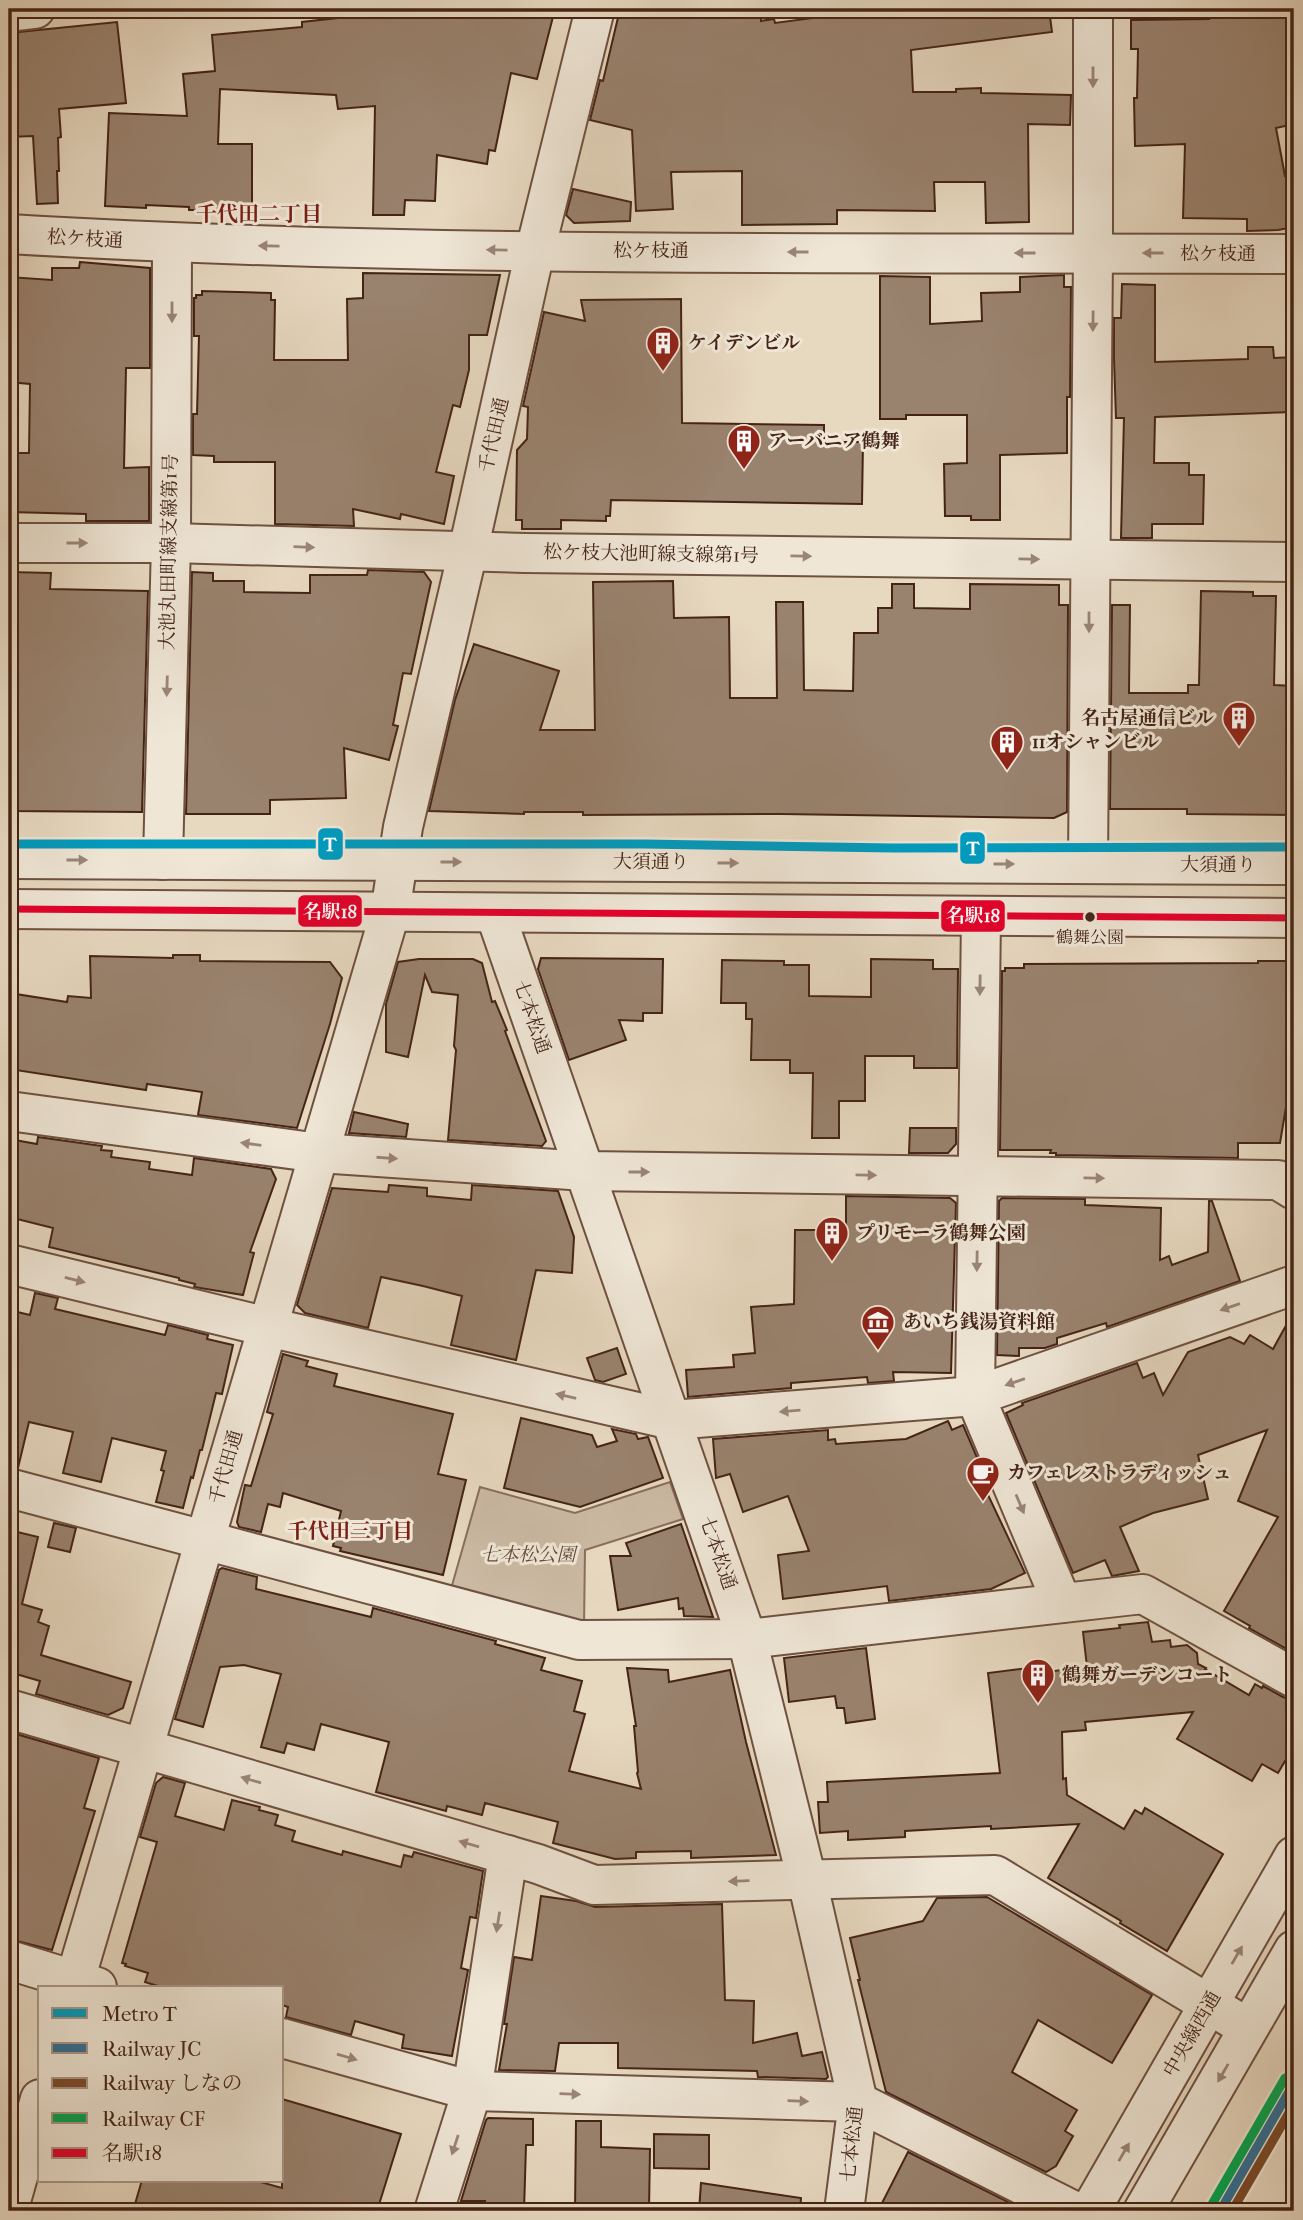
<svg xmlns="http://www.w3.org/2000/svg" width="1303" height="2220" viewBox="0 0 1303 2220" font-family="'IM FELL French Canon','Noto Serif JP',serif">
<style>
.green{fill:#cbb9a3;stroke:#886e5c;stroke-width:2}
.building{fill:#99826e;stroke:#452416;stroke-width:2}
.lines{fill:none;stroke-linecap:round;stroke-linejoin:round}
.minor-casing{stroke:#6e5140;stroke-width:42}
.minor{stroke:#efe6d6;stroke-width:38}
.bus-1-casing{stroke:#efe6d6;stroke-width:12}
.bus-1{stroke:#e4002b;stroke-width:7}
.rail-1-casing{stroke:#efe6d6;stroke-width:14}
.rail-2-casing{stroke:#efe6d6;stroke-width:14}
.rail-3-casing{stroke:#efe6d6;stroke-width:14}
.rail-1{stroke:#307097;stroke-width:9}
.rail-2{stroke:#7a4b2a;stroke-width:9}
.rail-3{stroke:#00a651;stroke-width:9}
.metro-1-casing{stroke:#efe6d6;stroke-width:14}
.metro-1{stroke:#009bbf;stroke-width:9}
.oneway{fill:#9a8576}
.bus-dot{fill:#452416;stroke:#efe6d6;stroke-width:2.5}
.labels{text-anchor:middle;dominant-baseline:central;stroke-width:6;stroke-linejoin:round;paint-order:stroke}
.bus-label{font-size:17px;fill:#452416;stroke:#efe6d6}
.street-label{font-size:19px;fill:#452416;stroke:#efe6d6}
.poi-label{font-size:19px;font-weight:bold;fill:#452416;stroke:#efe6d6;text-anchor:start}
.park-label{font-size:19px;font-style:italic;fill:#664939;stroke:#efe6d6}
.neighbourhood-label{font-size:21px;font-weight:bold;fill:#7a1f14;stroke:#efe6d6}
.line-badge{stroke:#efe6d6;stroke-width:2.5}
.badge-label{font-size:19px;text-anchor:middle;font-weight:bold;fill:#fff}
</style>
<rect width="100%" height="100%" fill="#e7d8c0"/>
<filter id="stains"><feTurbulence type="fractalNoise" baseFrequency=".00286" numOctaves="4"/><feColorMatrix values="0 0 0 0 .2 0 0 0 0 .09 0 0 0 0 .02 0 0 0 .5 -.17"/></filter>
<radialGradient id="worn" r=".72"><stop offset=".6" stop-color="#630" stop-opacity="0"/><stop offset="1" stop-color="#630" stop-opacity=".3"/></radialGradient>
<path class="green" d="M670,1482L683,1519L585,1550L584,1627L451,1589L480,1487L575,1513Z"/>
<g class="building">
<path d="M401,9H555L537,79L511,73L495,151L489,150L487,164L437,155L435,201L405,200L404,215H373L375,106L338,109L336,95L220,89L218,144H252V210H189V207L146,205V208L105,206L109,113L187,116L183,74L215,71L212,35L302,27V22L401,11Z"/>
<path d="M620,9H761V21L774,19L775,23L844,14L843,9H1049L1052,32L911,50L913,92H956V89L981,88V93L1071,95L1070,125L1028,124L1029,222L986,223L985,182H934L935,211L837,210V224L742,225V171L671,172L673,209L636,211L632,130L590,120L600,80L603,81Z"/>
<path d="M1207,9H1294V124L1276,128L1285,176L1294,174V227L1278,230L1247,231V219L1183,218L1185,144L1135,146L1134,98H1137L1138,49H1131V20L1209,19Z"/>
<path d="M117,22L126,103L59,109L61,137L58,138L59,171H57L58,203L37,204L33,136L9,137V33Z"/>
<path d="M573,189L631,202L630,221L574,223L566,215Z"/>
<path d="M80,262L150,268V368H126L124,468L149,467V521H86V514L9,512V453H29L30,384L9,382V277L52,280V268H79Z"/>
<path d="M363,273L500,275L487,335H469V370L460,407L453,405L436,472L454,476L444,524L401,514L400,519L353,509L354,526L275,524V462H214V456L193,455V414H197L199,336H194V298H196V295H202V291L271,293V300H275L274,360H348L347,299L363,298Z"/>
<path d="M1064,275V287H1071L1070,397H1067V453L1000,455V520H971V516H945L944,464L967,463V415H906V419H880V276L930,277V324L982,321L981,293L1020,292V277Z"/>
<path d="M1122,284L1155,285V362L1248,359V347H1273L1274,358L1294,357L1293,412L1155,417L1154,463H1189V475H1204L1203,524H1152V538H1121L1124,418H1116L1114,359V318H1121Z"/>
<path d="M681,299L682,423L824,425V442H863L862,504L611,500L610,516H606V521L561,520V529H522V520H516L517,450L527,439L528,407L523,406L544,312L585,321L581,300Z"/>
<path d="M368,570L424,572L431,582L411,674L403,673L393,725L398,726L389,760L344,748L346,798L270,800V814H186L192,572L213,573V581H244V592L310,593V575H367Z"/>
<path d="M9,572L51,573L50,589L148,591L142,812L9,811Z"/>
<path d="M673,581L674,618L729,617L730,698H777L776,602H803L804,690L853,691L854,633H878V608H892V584H914V608L970,609V584L1059,585V605H1068L1067,812L1054,818L983,817L781,814L583,815V812H524V814L429,811L455,700L474,644L559,671L540,730H595L593,582Z"/>
<path d="M1201,591L1253,592V596H1276L1274,685L1294,686V815L1187,814V809H1110L1112,605H1130L1129,693H1188V685H1199Z"/>
<path d="M173,955H200V961L330,962L342,978L330,1024L297,1128L198,1115L202,1092L147,1084L146,1090L9,1069V993L67,1002L68,996L91,998L90,956L173,958Z"/>
<path d="M541,958L663,959L662,1013H643V1021L619,1020L626,1040L569,1060L538,969Z"/>
<path d="M419,959H473L482,963L492,1002L495,1001L507,1030L505,1031L546,1141L542,1146L448,1140L456,1050L454,1046L458,995L432,992L425,975L408,1057L386,1052V1004L398,962Z"/>
<path d="M871,959L933,960V969H958L957,1068H914V1056H865V1101H839V1138H812L813,1073H790V1060H751L752,1019H746V1003H721L722,960L784,961V965H809V996L871,997Z"/>
<path d="M1258,961H1294V1077H1291L1280,1143H1238V1158L1056,1155V1153H1050L1051,1150H1000L1002,971H1005V968H1024V964L1258,963Z"/>
<path d="M354,1112L408,1124L406,1137L349,1133Z"/>
<path d="M910,1128H956V1144L948,1153H909Z"/>
<path d="M38,1137L102,1146L101,1150L112,1151L111,1157L150,1162L149,1169L192,1175L194,1158L271,1169L276,1179L250,1252L254,1253L243,1295L194,1287L195,1284L179,1280V1278L49,1247L53,1228L9,1217V1139L37,1144Z"/>
<path d="M389,1185L427,1188V1196L471,1200L472,1185L558,1191L574,1237L572,1273L536,1270L516,1360L451,1345L462,1296L423,1286L381,1277L368,1328L305,1313L297,1305L332,1188L388,1192Z"/>
<path d="M846,1196L950,1198L956,1203L951,1373L893,1372L894,1381L868,1383L867,1377L791,1383V1388L688,1397L686,1370L734,1367L733,1355L755,1353L751,1307L794,1304L795,1230H846Z"/>
<path d="M1002,1198L1085,1199V1205L1161,1208L1160,1260L1169,1256L1172,1265L1208,1252L1209,1201H1212L1240,1281L1107,1327L1106,1323L1057,1338V1344L1045,1348H1019V1356L997,1355L999,1201Z"/>
<path d="M35,1293L58,1298L55,1309L165,1335L168,1325L208,1335L207,1339L233,1345L222,1394L216,1393L202,1450H200L193,1478L191,1477L183,1508L156,1502L164,1471L161,1470L166,1451L112,1438L101,1482L63,1473L73,1432L29,1422L18,1468L9,1467V1310L30,1315Z"/>
<path d="M1294,1311V1653L1249,1628L1250,1626L1224,1611L1278,1517L1238,1501L1267,1430L1198,1455L1208,1499L1153,1513L1120,1527L1139,1571L1112,1576L1105,1560L1073,1573L1006,1413L1023,1405L1022,1403L1137,1363L1143,1378L1154,1373L1163,1395L1188,1352L1230,1337L1244,1344L1250,1335L1273,1349Z"/>
<path d="M617,1348L626,1374L603,1382L595,1380L587,1358Z"/>
<path d="M283,1354L308,1361L306,1366L337,1374L334,1386L453,1414L438,1474L466,1480L443,1575L340,1551L341,1548L333,1546L341,1511L283,1493L280,1507L268,1504L261,1532L239,1527L237,1522L245,1485L251,1486L273,1414L267,1412Z"/>
<path d="M521,1418L592,1435L597,1447L617,1441L612,1429L636,1434L638,1439L648,1437L663,1478L580,1507L504,1488Z"/>
<path d="M948,1421L952,1430L963,1425L985,1476L980,1478L1025,1573L991,1589L889,1601L887,1586L783,1599L778,1555L809,1551L788,1496L743,1512L730,1474L716,1478L713,1439L828,1430V1440L835,1439L836,1444L906,1439Z"/>
<path d="M54,1523L76,1528L70,1552L48,1547Z"/>
<path d="M681,1524L713,1617L684,1616L683,1608L679,1609L678,1598L618,1610L610,1556H631L626,1543Z"/>
<path d="M9,1530L38,1537L22,1604L42,1610L38,1622L49,1626L41,1655L131,1682L123,1708L108,1715L36,1694L40,1681L9,1672Z"/>
<path d="M222,1568L257,1577L256,1589L371,1617L373,1608L496,1641L495,1644L545,1658L541,1670L582,1681L574,1711L585,1714L569,1771L641,1789L637,1773L638,1772L634,1726H636L627,1668L668,1670L669,1682L730,1670L746,1742L776,1855L691,1858V1851L636,1852V1858L615,1859L553,1843L558,1822L485,1803L482,1815L447,1806L446,1811L376,1792L389,1742L321,1724L314,1750L287,1743L284,1753L261,1747L281,1674L244,1665L220,1667L203,1727L175,1719L219,1570Z"/>
<path d="M1148,1622L1152,1642L1170,1640L1171,1647L1187,1645L1197,1653L1198,1664L1206,1668L1205,1669L1249,1695L1255,1684L1262,1688L1263,1686L1283,1697L1294,1700V1746L1278,1773L1262,1764L1252,1781L1177,1739L1193,1712L1085,1722L1086,1730L1062,1732L1063,1779L1066,1778L1067,1795L1124,1829L1135,1810L1142,1814L1145,1808L1223,1854L1167,1951L1120,1923L1121,1921L1048,1878L1079,1824L991,1829V1826L905,1831V1837L848,1840V1831L820,1833L818,1802H828L827,1782L1000,1773L988,1673L1029,1668L1030,1674L1087,1667L1083,1632L1120,1628L1119,1625Z"/>
<path d="M866,1648L875,1719L846,1723L844,1708H837L835,1696L789,1702L784,1658Z"/>
<path d="M9,1732L99,1758L84,1808L95,1811L52,1950L9,1939Z"/>
<path d="M163,1777L185,1783L175,1816L224,1830L232,1800L260,1807L259,1810L278,1815L275,1825L295,1831L292,1841L342,1855L343,1851L401,1867L404,1855L412,1857L414,1852L483,1871L476,1918L470,1917L461,1968L468,1970L452,2056L402,2048L404,2035L355,2021L351,2035L286,2017L288,2007L282,2005V1987H161L145,1982L148,1973L125,1966L126,1964L122,1963L157,1842L140,1837L156,1783Z"/>
<path d="M541,1896L576,1901L595,1907L722,1904L725,2000L754,2001L753,2043L797,2033L802,2056L822,2052L828,2077L826,2079L758,2077L757,2071L618,2068V2043H559L555,2071L499,2070L507,2024H504L514,1957L532,1960Z"/>
<path d="M987,1897L1152,1995L1112,2063L1038,2020L1012,2072L1077,2110L1065,2131L1073,2136L1056,2166L1046,2172L886,2092L858,1980H860L850,1938L923,1921L937,1898Z"/>
<path d="M282,2099L401,2134L377,2211H133L142,2180H253L282,2188Z"/>
<path d="M488,2118L533,2119V2145H526L524,2211H484L485,2201H461L486,2120Z"/>
<path d="M576,2121H601V2147L650,2149L649,2211H575Z"/>
<path d="M654,2134L709,2135V2169L654,2168Z"/>
<path d="M908,2152L1020,2208L1021,2211H878Z"/>
<path d="M701,2183L801,2198L800,2211H699Z"/>
</g>
<g class="lines">
<defs>
<g id="minor">
<path d="M9,12L35,9"/>
<path d="M9,234C437,259 866,252 1294,254"/>
<path d="M9,543H171L525,553L1294,562"/>
<path d="M9,859L1294,865"/>
<path d="M163,860L171,543L172,244"/>
<path d="M1088,864L1093,253V9"/>
<path d="M9,909L1294,918"/>
<path d="M495,913L747,1639L807,1880L858,2102L844,2211"/>
<path d="M981,916L975,1396L1062,1603"/>
<path d="M9,1111L319,1153L585,1171L1278,1180L1294,1190"/>
<path d="M9,1264L268,1327L672,1420L975,1396L1294,1285"/>
<path d="M9,1488L579,1640L747,1639L1143,1594L1294,1678"/>
<path d="M9,1709L538,1864L594,1885L995,1875L1248,2028"/>
<path d="M9,1960L97,1987"/>
<path d="M73,1987L390,913L403,827L468,551L535,251L595,9"/>
<path d="M282,2038L472,2091L858,2102L1074,2211"/>
<path d="M9,2208L40,2099"/>
<path d="M434,2211L472,2091L508,1855"/>
<path d="M1090,2211L1294,1856"/>
<path d="M1143,2211L1294,1950"/>
</g>
</defs>
<use href="#minor" class="minor-casing"/>
<use href="#minor" class="minor"/>
<defs>
<path id="bus-1" d="M9,909L1294,918"/>
</defs>
<use href="#bus-1" class="bus-1-casing"/>
<use href="#bus-1" class="bus-1"/>
<defs>
<path id="rail-1" d="M1220,2211L1294,2083"/>
<path id="rail-2" d="M1232,2211L1294,2104"/>
<path id="rail-3" d="M1211,2206L1285,2078"/>
</defs>
<use href="#rail-1" class="rail-1-casing"/>
<use href="#rail-2" class="rail-2-casing"/>
<use href="#rail-3" class="rail-3-casing"/>
<use href="#rail-1" class="rail-1"/>
<use href="#rail-2" class="rail-2"/>
<use href="#rail-3" class="rail-3"/>
<defs>
<path id="metro-1" d="M9,844H645L893,848L1294,847"/>
</defs>
<use href="#metro-1" class="metro-1-casing"/>
<use href="#metro-1" class="metro-1"/>
</g>
<defs><path id="oneway-solid" d="M-6-.8H1V-3.2L6.5 0L1 3.2V.8H-6Z" transform="scale(1.75)"/></defs>
<g class="oneway">
<use href="#oneway-solid" transform="translate(1093 77) rotate(90)"/>
<use href="#oneway-solid" transform="translate(269 246) rotate(-179)"/>
<use href="#oneway-solid" transform="translate(497 250) rotate(-179)"/>
<use href="#oneway-solid" transform="translate(798 252) rotate(-180)"/>
<use href="#oneway-solid" transform="translate(1025 253) rotate(-180)"/>
<use href="#oneway-solid" transform="translate(1153 253) rotate(-180)"/>
<use href="#oneway-solid" transform="translate(172 312) rotate(90)"/>
<use href="#oneway-solid" transform="translate(1093 321) rotate(91)"/>
<use href="#oneway-solid" transform="translate(77 543)"/>
<use href="#oneway-solid" transform="translate(304 547) rotate(2)"/>
<use href="#oneway-solid" transform="translate(801 556) rotate(1)"/>
<use href="#oneway-solid" transform="translate(1029 559) rotate(1)"/>
<use href="#oneway-solid" transform="translate(1089 622) rotate(90)"/>
<use href="#oneway-solid" transform="translate(167 686) rotate(92)"/>
<use href="#oneway-solid" transform="translate(77 860)"/>
<use href="#oneway-solid" transform="translate(451 862)"/>
<use href="#oneway-solid" transform="translate(728 863)"/>
<use href="#oneway-solid" transform="translate(1004 864)"/>
<use href="#oneway-solid" transform="translate(980 985) rotate(91)"/>
<use href="#oneway-solid" transform="translate(251 1144) rotate(-172)"/>
<use href="#oneway-solid" transform="translate(387 1158) rotate(4)"/>
<use href="#oneway-solid" transform="translate(639 1172)"/>
<use href="#oneway-solid" transform="translate(866 1175) rotate(1)"/>
<use href="#oneway-solid" transform="translate(1094 1178) rotate(1)"/>
<use href="#oneway-solid" transform="translate(977 1261) rotate(91)"/>
<use href="#oneway-solid" transform="translate(75 1280) rotate(14)"/>
<use href="#oneway-solid" transform="translate(1230 1307) rotate(161)"/>
<use href="#oneway-solid" transform="translate(1015 1382) rotate(161)"/>
<use href="#oneway-solid" transform="translate(566 1396) rotate(-167)"/>
<use href="#oneway-solid" transform="translate(790 1411) rotate(175)"/>
<use href="#oneway-solid" transform="translate(1020 1504) rotate(67)"/>
<use href="#oneway-solid" transform="translate(251 1780) rotate(-164)"/>
<use href="#oneway-solid" transform="translate(469 1844) rotate(-164)"/>
<use href="#oneway-solid" transform="translate(739 1881) rotate(178)"/>
<use href="#oneway-solid" transform="translate(498 1922) rotate(99)"/>
<use href="#oneway-solid" transform="translate(1237 1955) rotate(-60)"/>
<use href="#oneway-solid" transform="translate(347 2057) rotate(16)"/>
<use href="#oneway-solid" transform="translate(1223 2073) rotate(120)"/>
<use href="#oneway-solid" transform="translate(570 2094) rotate(2)"/>
<use href="#oneway-solid" transform="translate(798 2101) rotate(2)"/>
<use href="#oneway-solid" transform="translate(455 2145) rotate(108)"/>
<use href="#oneway-solid" transform="translate(1124 2152) rotate(-60)"/>
</g>
<defs>
<symbol id="building-pin" viewBox="-11 -11 22 30"><path d="M0 17L-7.5 6A9.5 9.5 0 1 1 7.5 6Z" fill="#8f2418" stroke="#efe6d6"/><path d="M-4-6H4V6H1V3H-1V6H-4ZM-2.5-4.3h1.7v1.8h-1.7ZM.8-4.3h1.7v1.8H.8ZM-2.5-1h1.7V.8h-1.7ZM.8-1h1.7V.8H.8Z" fill="#fff"/></symbol>
<symbol id="museum-pin" viewBox="-11 -11 22 30"><path d="M0 17L-7.5 6A9.5 9.5 0 1 1 7.5 6Z" fill="#8f2418" stroke="#efe6d6"/><path d="M0-6L6-3V-2H-6V-3ZM-5-1h2V3h-2ZM-1-1h2V3h-2ZM3-1h2V3H3ZM-6 4H6V6H-6Z" fill="#fff"/></symbol>
<symbol id="cafe-pin" viewBox="-11 -11 22 30"><path d="M0 17L-7.5 6A9.5 9.5 0 1 1 7.5 6Z" fill="#8f2418" stroke="#efe6d6"/><path d="M-5.5-4.5H6V0H3Q3 3.5 0 3.5H-2.5Q-5.5 3.5-5.5 0ZM3-3.2v2h1.7v-2ZM-6 4.5H4V6H-6Z" fill="#fff"/></symbol>
</defs>
<g fill-rule="evenodd">
<use href="#building-pin" x="644" y="324" width="38" height="52"/>
<use href="#building-pin" x="725" y="422" width="38" height="52"/>
<use href="#building-pin" x="1220" y="699" width="38" height="52"/>
<use href="#building-pin" x="988" y="723" width="38" height="52"/>
<use href="#building-pin" x="813" y="1214" width="38" height="52"/>
<use href="#museum-pin" x="859" y="1303" width="38" height="52"/>
<use href="#cafe-pin" x="964" y="1454" width="38" height="52"/>
<use href="#building-pin" x="1019" y="1656" width="38" height="52"/>
</g>
<circle class="bus-dot" cx="1090" cy="917" r="6"/>
<g class="labels">
<g class="bus-label">
<text x="1090" y="937">鶴舞公園</text>
</g>
<g class="street-label">
<text transform="translate(85 239) rotate(3)">松ケ枝通</text>
<text x="651" y="251">松ケ枝通</text>
<text x="1218" y="254">松ケ枝通</text>
<text transform="translate(494 435) rotate(-77)">千代田通</text>
<text transform="translate(169 552) rotate(-89)">大池丸田町線支線第1号</text>
<text transform="translate(651 554) rotate(1)">松ケ枝大池町線支線第1号</text>
<text x="651" y="862">大須通り</text>
<text x="1218" y="865">大須通り</text>
<text transform="translate(532 1017) rotate(71)">七本松通</text>
<text transform="translate(226 1467) rotate(-74)">千代田通</text>
<text transform="translate(718 1553) rotate(71)">七本松通</text>
<text transform="translate(1192 2034) rotate(-60)">中央線西通</text>
<text transform="translate(852 2144) rotate(-84)">七本松通</text>
</g>
<g class="poi-label">
<text x="688" y="343">ケイデンビル</text>
<text x="768" y="441">アーバニア鶴舞</text>
<text x="1214" y="718" text-anchor="end">名古屋通信ビル</text>
<text x="1032" y="742">11オシャンビル</text>
<text x="856" y="1233">プリモーラ鶴舞公園</text>
<text x="903" y="1322">あいち銭湯資料館</text>
<text x="1007" y="1473">カフェレストラディッシュ</text>
<text x="1062" y="1675">鶴舞ガーデンコート</text>
</g>
<g class="park-label">
<text x="528" y="1555">七本松公園</text>
</g>
<g class="neighbourhood-label">
<text x="259" y="214">千代田二丁目</text>
<text x="350" y="1531">千代田三丁目</text>
</g>
</g>
<g class="line-badge">
<rect x="317" y="827" width="27" height="34" rx="7" fill="#009bbf"/>
<rect x="959" y="831" width="27" height="34" rx="7" fill="#009bbf"/>
<rect x="297" y="894" width="66" height="34" rx="7" fill="#e4002b"/>
<rect x="940" y="899" width="66" height="34" rx="7" fill="#e4002b"/>
</g>
<g class="badge-label">
<text x="330" y="851">T</text>
<text x="973" y="855">T</text>
<text x="330" y="918">名駅18</text>
<text x="973" y="922">名駅18</text>
</g>
<rect width="1303" height="2220" fill="none" stroke="#e7d8c0" stroke-width="35"/>
<rect x="10" y="10" width="1282" height="2199" fill="none" stroke="#452416" stroke-width="3.5"/>
<rect x="18" y="18" width="1268" height="2185" fill="none" stroke="#452416" stroke-width="2"/>
<rect x="38" y="1986" width="245" height="196" fill="#efe6d6" stroke="#ab9889" stroke-width="2"/>
<rect x="52" y="2008" width="35" height="10" fill="#009bbf" stroke="#ab9889" stroke-width="2"/>
<text x="102" y="2021" font-size="21" fill="#452416">Metro T</text>
<rect x="52" y="2043" width="35" height="10" fill="#307097" stroke="#ab9889" stroke-width="2"/>
<text x="102" y="2056" font-size="21" fill="#452416">Railway JC</text>
<rect x="52" y="2078" width="35" height="10" fill="#7a4b2a" stroke="#ab9889" stroke-width="2"/>
<text x="102" y="2090" font-size="21" fill="#452416">Railway しなの</text>
<rect x="52" y="2113" width="35" height="10" fill="#00a651" stroke="#ab9889" stroke-width="2"/>
<text x="102" y="2126" font-size="21" fill="#452416">Railway CF</text>
<rect x="52" y="2148" width="35" height="10" fill="#e4002b" stroke="#ab9889" stroke-width="2"/>
<text x="102" y="2160" font-size="21" fill="#452416">名駅18</text>
<rect width="100%" height="100%" filter="url(#stains)"/>
<rect width="100%" height="100%" fill="url(#worn)"/>
</svg>
